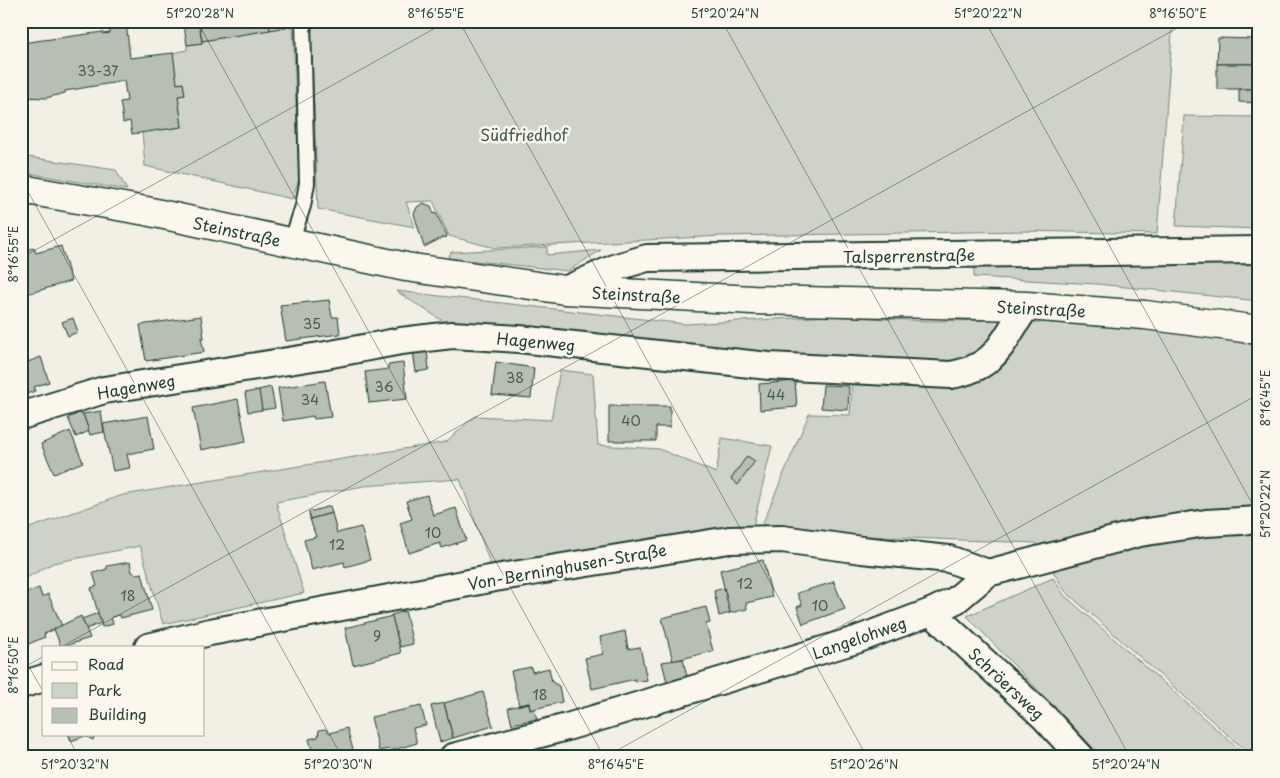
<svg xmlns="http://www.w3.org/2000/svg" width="1280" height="778" viewBox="0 0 1280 778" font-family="'Playpen Sans',sans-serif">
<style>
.green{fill:#cfd2c8;stroke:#77887e}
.building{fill:#b7beb3;stroke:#1f3d34}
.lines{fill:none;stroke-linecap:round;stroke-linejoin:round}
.lane-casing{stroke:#1f3d34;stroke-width:18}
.street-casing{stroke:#1f3d34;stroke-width:30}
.primary-casing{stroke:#1f3d34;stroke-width:31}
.lane{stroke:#fbf7ec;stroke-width:14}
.street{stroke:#fbf7ec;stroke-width:26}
.primary{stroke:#fbf7ec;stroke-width:28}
.ticks{fill:none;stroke:#1f3d34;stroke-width:1;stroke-opacity:0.45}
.labels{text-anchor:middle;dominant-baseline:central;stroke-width:5;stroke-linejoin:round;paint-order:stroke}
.number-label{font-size:14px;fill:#455d54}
.park-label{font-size:16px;fill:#425b52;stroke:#fbf7ec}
.street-label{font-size:16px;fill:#1f3d34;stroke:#fbf7ec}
.neatline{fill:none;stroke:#1f3d34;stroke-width:2}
.ticks-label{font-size:12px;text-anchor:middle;fill:#1f3d34}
</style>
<rect width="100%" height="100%" fill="#f2f0e5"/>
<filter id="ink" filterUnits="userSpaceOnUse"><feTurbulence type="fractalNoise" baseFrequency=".02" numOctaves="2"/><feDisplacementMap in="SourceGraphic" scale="10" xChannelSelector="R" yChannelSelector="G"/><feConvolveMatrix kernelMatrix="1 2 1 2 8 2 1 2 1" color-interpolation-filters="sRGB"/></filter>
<g filter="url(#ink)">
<g class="green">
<path d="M318,21H1173L1157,234L1027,231L722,236L495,248L449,236L433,201L406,202L415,227L318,209L311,32Z"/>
<path d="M286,27H293L299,179L292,199L145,166L142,132L182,127L178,96L185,95L183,83L177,84L173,53L187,50V45L202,43V41Z"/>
<path d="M1184,116L1259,117V229L1176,226Z"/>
<path d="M21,156L116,170L127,190L21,172Z"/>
<path d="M547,247V255L601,250L568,271L448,258L451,252Z"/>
<path d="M1259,262V301L1097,284L974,277V266Z"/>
<path d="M396,291L686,324L831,316L928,321L1010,320L1176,331L1259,346V757H1253L1065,591L1036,543L759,532L809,414L850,415L853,366L449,325Z"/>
<path d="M560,370L593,374L598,445L659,449L716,473L722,438L772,446L753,526L492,569L460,479L364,486L276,502L304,593L163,624L140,546L53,563L21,581V531L123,495L446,442L475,416L551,420Z"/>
<path d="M1053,578L1064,595L1248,757H1102L967,616Z"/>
</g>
<g class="building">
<path d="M109,21H126L130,58L173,53L177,84L183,83L185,95L178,96L182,127L132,134L130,121L123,123L122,113L120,102L127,101L124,81L65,91V93L46,98L21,97V43L103,32V34L110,33Z"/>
<path d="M183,21H199L202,43L187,45Z"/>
<path d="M199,21H269L270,30L202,41Z"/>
<path d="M269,21H285L286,27L270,30Z"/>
<path d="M1218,38L1256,39L1255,64H1217Z"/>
<path d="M1217,64H1255L1254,89H1217Z"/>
<path d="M1239,89H1259V103L1239,102Z"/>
<path d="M423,203L431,206L434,214L436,213L447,235L446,238L444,237L424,247L414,214L417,207Z"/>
<path d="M61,246L71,281L24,295L21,285V251L34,248L36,253Z"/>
<path d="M329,300L332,317H338L340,334L286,341L280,305Z"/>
<path d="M201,316L204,338H201L204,352L146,361L140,325Z"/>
<path d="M73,318L78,332L68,336L62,322Z"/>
<path d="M427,349L429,370L416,372L413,351Z"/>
<path d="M21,357H23L25,363L41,357L49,382L34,387L35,391L21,396Z"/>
<path d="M496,362L534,368L531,398L492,395Z"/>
<path d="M403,363L407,399L369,403L365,372L388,369V365Z"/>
<path d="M325,381L331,417L314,419L313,416L283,421L278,388Z"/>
<path d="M795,381L797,407L760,410L759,384Z"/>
<path d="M823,385L849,386L848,410L821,408Z"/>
<path d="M271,387L275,408L262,410L258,390Z"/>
<path d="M259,390L262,410L248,412L245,393Z"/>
<path d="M238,399L246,441L201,450L193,408Z"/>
<path d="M609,406H670V427H656V441H609Z"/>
<path d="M101,411L104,432L90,435L83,414Z"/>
<path d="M79,413L83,414L89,431L76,437L68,418Z"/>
<path d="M148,416L154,449L127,454L130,468L113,471L103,424Z"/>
<path d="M70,431L83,462L54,474L41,444Z"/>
<path d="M747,456L755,461L738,485L731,479Z"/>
<path d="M427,495L433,515L456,508L466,540L442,548L440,543L409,553L400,523L412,519L406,501Z"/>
<path d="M330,506L332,513L310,519L309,512Z"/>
<path d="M332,513L337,533L361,527L370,560L345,567L344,562L312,570L304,540L316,537L310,519Z"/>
<path d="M763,560L772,597L746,603L747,609L730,613L720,570Z"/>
<path d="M130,562L132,572L136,574L142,573L152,610L121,618L120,615L111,617L113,624L102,627L91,588L97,586L93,573L107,569V566Z"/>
<path d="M833,580L845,609L803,624L797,607L802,605L797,593L834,582Z"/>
<path d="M39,588L42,597L48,594L62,626L44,634L45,637L26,645L21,634V595Z"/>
<path d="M724,588L730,613L719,616L714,591Z"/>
<path d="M706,607L710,623L706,624L713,651L673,661L662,618Z"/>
<path d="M405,611L413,644L400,647L391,615Z"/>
<path d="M98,613L101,623L86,629L82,619Z"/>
<path d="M81,616L90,638L61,647L54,629Z"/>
<path d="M392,616L401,653L353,665L345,628Z"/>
<path d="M625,631L628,649L640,647L647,680L635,682V679L592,689L585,658L603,654L600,637Z"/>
<path d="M683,659L687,677L667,682L662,662Z"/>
<path d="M531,667L532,672L549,668L552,682L559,686L562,702L530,710L529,703L519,705L511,671Z"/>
<path d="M483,692L493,726L453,738L444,703Z"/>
<path d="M444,703L453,738L440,742L431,706Z"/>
<path d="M529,703L530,710L534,709L537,719L512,724L508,708Z"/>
<path d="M421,706L426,725L413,728L417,743L390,751L389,749L379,751L371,717Z"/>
<path d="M347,728L355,757H314L309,739L318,737L319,730L325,729L330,733Z"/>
<path d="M69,734H95L93,740L85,736L71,741Z"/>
</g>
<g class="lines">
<defs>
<path id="lane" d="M291,243L303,206L307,183L303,21"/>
<g id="street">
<path d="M565,290L617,267L647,258L1259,250"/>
<path d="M21,416L104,390L326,355L401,341L452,335L519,339L769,366L951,375C1000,366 1001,341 1027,306"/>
<path d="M931,612L1044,717L1081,757"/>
<path d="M148,647L210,632L495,578L729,540L782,539L862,550L949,559L988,573"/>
<path d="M21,685L44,678"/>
<path d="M453,757L567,727L856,640L931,612L956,600L988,573L1140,533L1206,523L1259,520"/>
</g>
<path id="primary" d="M21,189L146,211L406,267L565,290L753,300L1027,306L1145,315L1259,330"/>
</defs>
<use href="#lane" class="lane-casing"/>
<use href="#street" class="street-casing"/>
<use href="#primary" class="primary-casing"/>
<use href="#lane" class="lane"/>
<use href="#street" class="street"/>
<use href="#primary" class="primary"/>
</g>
</g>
<path class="ticks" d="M197,21L604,757M459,21L867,757M722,21L1130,757M985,21L1259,516M1247,21L1259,42M21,179L342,757M21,258L448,21M61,647L1190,21M21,653L44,693M21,669L44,656M66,734L79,757M605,757L1259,394"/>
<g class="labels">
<g class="number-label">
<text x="98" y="70">33-37</text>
<text x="312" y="323">35</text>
<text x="515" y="377">38</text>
<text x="384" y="386">36</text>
<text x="776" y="394">44</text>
<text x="310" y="399">34</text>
<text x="631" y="420">40</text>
<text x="433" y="532">10</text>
<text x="337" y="544">12</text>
<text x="745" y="583">12</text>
<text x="128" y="595">18</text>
<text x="820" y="605">10</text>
<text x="377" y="635">9</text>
<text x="540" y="694">18</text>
</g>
<g class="park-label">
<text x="524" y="134">Südfriedhof</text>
</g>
<g class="street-label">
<text transform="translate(237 231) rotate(12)">Steinstraße</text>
<text transform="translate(909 255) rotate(-1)">Talsperrenstraße</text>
<text transform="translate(636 294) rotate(3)">Steinstraße</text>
<text transform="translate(1041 308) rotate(3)">Steinstraße</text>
<text transform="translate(536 341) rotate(5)">Hagenweg</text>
<text transform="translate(136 386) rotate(-10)">Hagenweg</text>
<text transform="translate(567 566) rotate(-10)">Von-Berninghusen-Straße</text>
<text transform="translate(859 637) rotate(-19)">Langelohweg</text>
<text transform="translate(1007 683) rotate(43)">Schröersweg</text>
</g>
</g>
<rect width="1280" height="778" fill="none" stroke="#fbf7ec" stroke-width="55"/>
<rect x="42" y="646" width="162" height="90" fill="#fbf7ec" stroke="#a3ada2"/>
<rect x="52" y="662" width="25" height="8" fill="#fbf7ec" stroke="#a3ada2"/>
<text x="88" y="670" font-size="15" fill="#1f3d34">Road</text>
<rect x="52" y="683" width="25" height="15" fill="#cfd2c8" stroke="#a3ada2"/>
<text x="88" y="696" font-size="15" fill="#1f3d34">Park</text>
<rect x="52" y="708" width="25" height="15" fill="#b7beb3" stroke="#a3ada2"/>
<text x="88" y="720" font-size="15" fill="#1f3d34">Building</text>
<rect x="28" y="28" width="1224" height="722" class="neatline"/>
<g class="ticks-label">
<text x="200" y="18">51°20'28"N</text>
<text x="436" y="18">8°16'55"E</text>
<text x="725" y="18">51°20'24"N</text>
<text x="988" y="18">51°20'22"N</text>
<text x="1178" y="18">8°16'50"E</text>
<text transform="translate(14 254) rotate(-90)" y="4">8°16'55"E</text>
<text transform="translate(1266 398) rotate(-90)" y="4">8°16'45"E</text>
<text transform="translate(1266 504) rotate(-90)" y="4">51°20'22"N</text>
<text transform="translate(14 665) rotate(-90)" y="4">8°16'50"E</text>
<text x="75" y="769">51°20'32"N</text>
<text x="338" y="769">51°20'30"N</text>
<text x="616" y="769">8°16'45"E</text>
<text x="864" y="769">51°20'26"N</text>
<text x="1126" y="769">51°20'24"N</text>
</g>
</svg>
